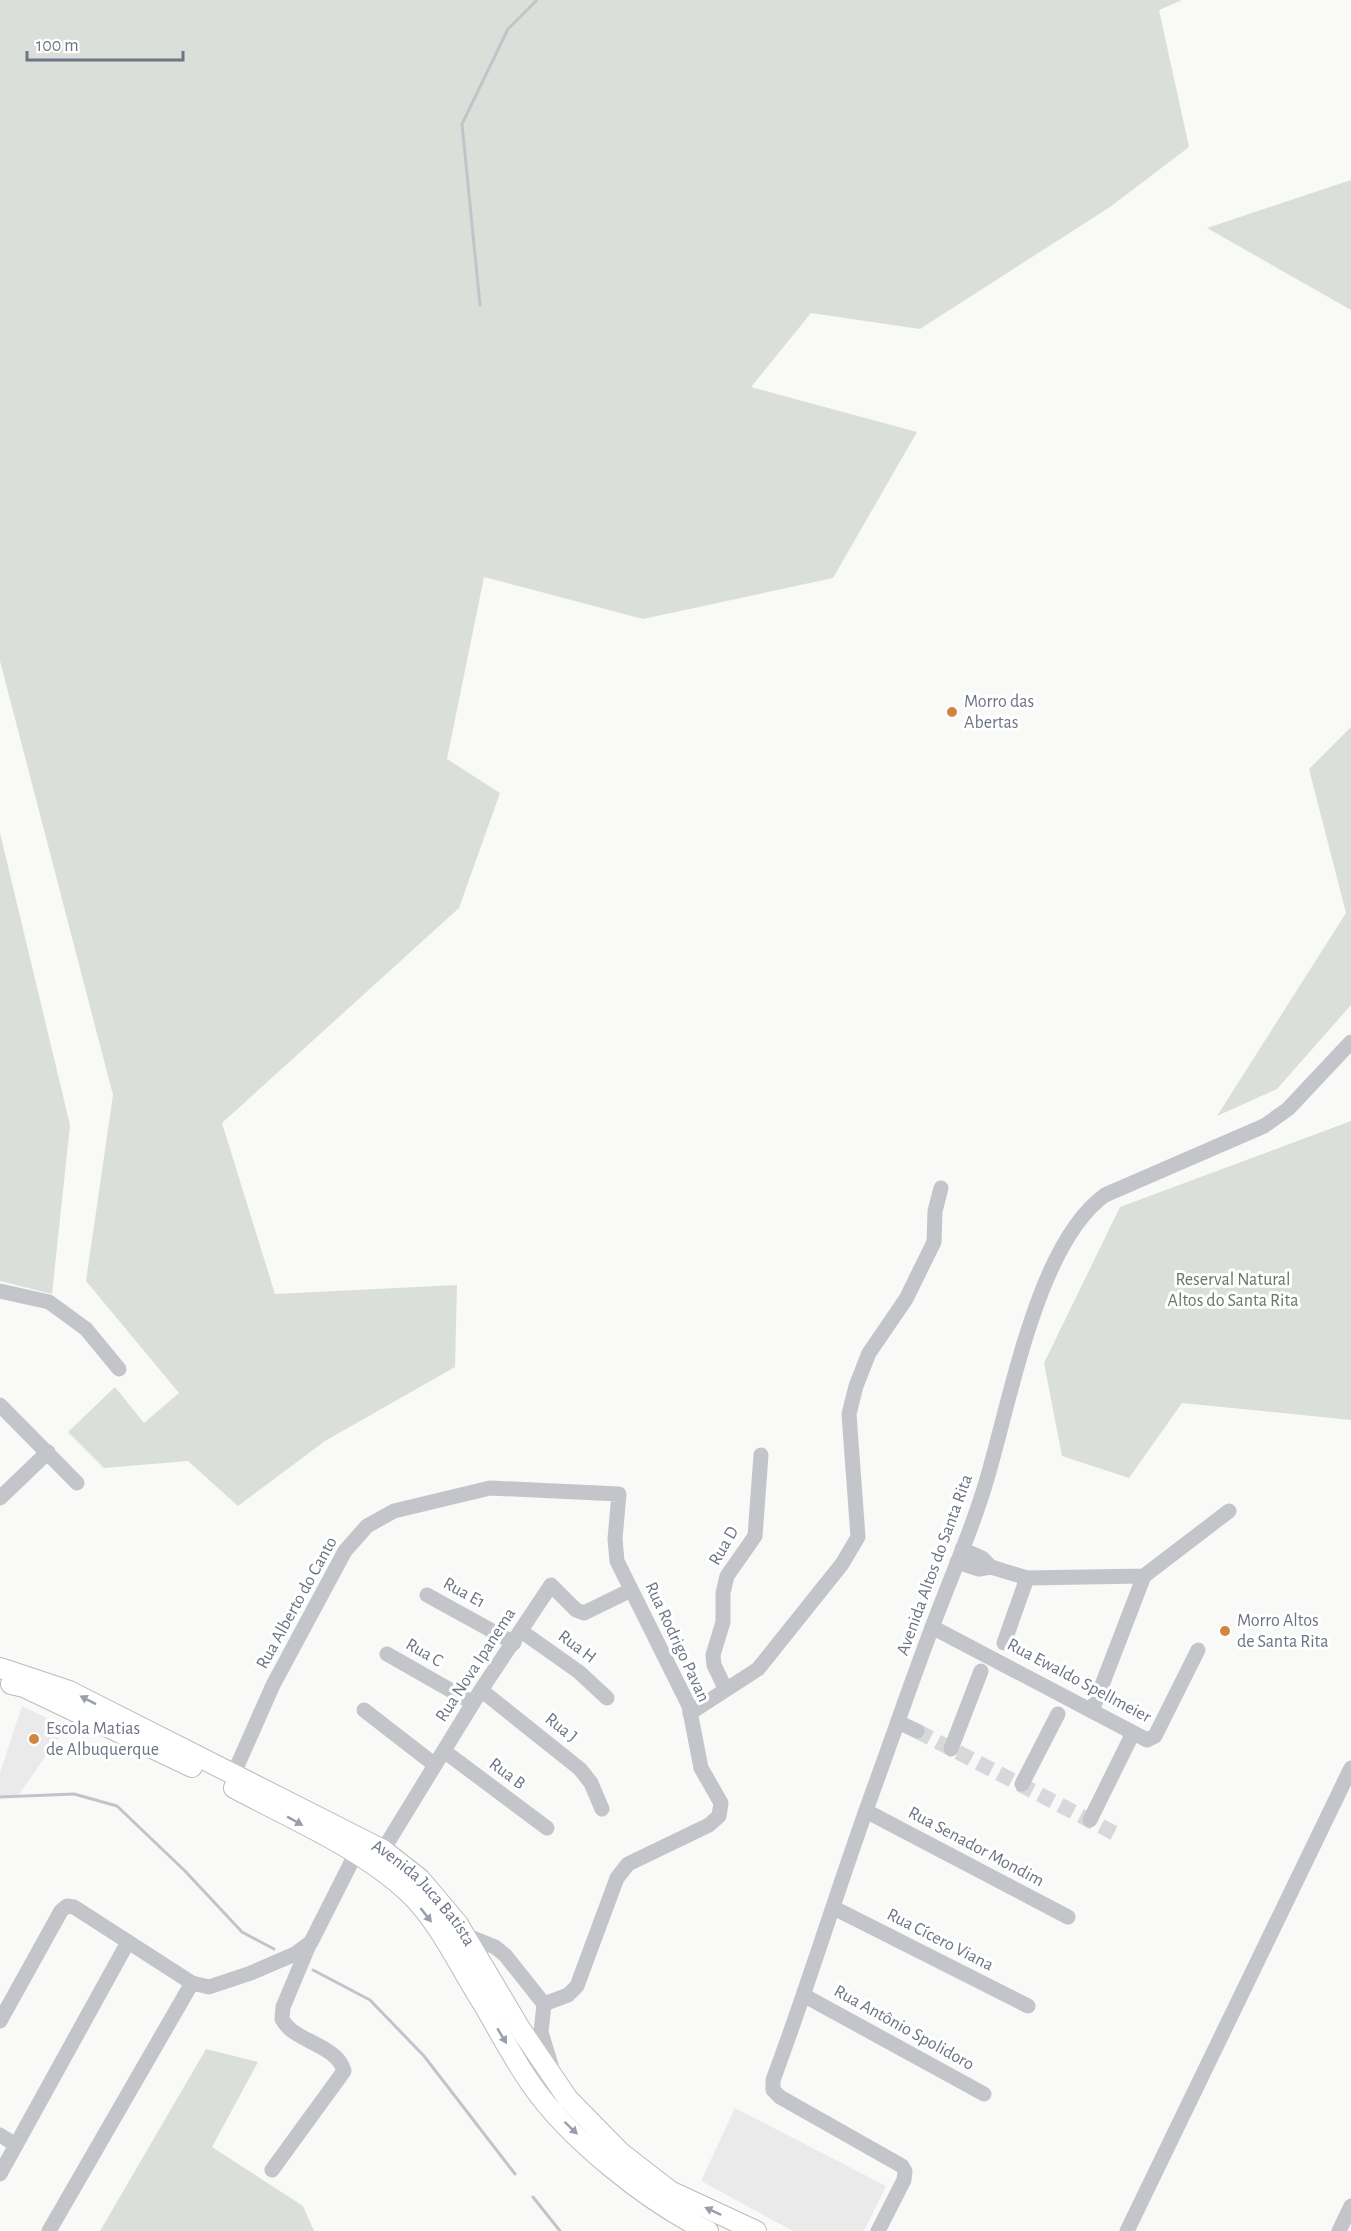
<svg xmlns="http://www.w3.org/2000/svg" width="1351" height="2231" viewBox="0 0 1351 2231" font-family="'Alegreya Sans',sans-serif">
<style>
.built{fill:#eaeaeb}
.green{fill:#dae0d9}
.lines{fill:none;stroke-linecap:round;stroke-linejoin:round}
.stream{stroke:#c0c5cc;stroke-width:3}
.minor-tunnel{stroke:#d6d8db;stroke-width:15;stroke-dasharray:15 8;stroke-linecap:butt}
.major-casing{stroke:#b9bbbf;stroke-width:22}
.minor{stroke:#c3c5ca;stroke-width:15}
.major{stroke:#fff;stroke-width:20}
.oneway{fill:#989eaa}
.poi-dot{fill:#d08641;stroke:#fff;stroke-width:2}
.labels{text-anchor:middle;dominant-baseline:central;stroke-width:6;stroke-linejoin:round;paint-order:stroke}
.poi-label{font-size:18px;fill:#6c7485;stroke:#fff;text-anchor:start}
.park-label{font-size:18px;fill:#667866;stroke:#fff}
.street-label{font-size:18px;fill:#6c7485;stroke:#fff}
</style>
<rect width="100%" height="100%" fill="#f9f9f8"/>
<g class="built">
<path d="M22,1706L66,1727L17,1797H0V1773Z"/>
<path d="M735,2108L886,2186L864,2231H793L701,2181Z"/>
</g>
<g class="green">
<path d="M0,0H1182L1159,10L1189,147L1110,207L920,329L811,313L751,387L917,432L833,578L643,619L484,577L447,759L500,793L459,908L222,1123L275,1294L457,1285L455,1367L325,1441L238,1506L188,1461L104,1468L68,1432L115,1387L144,1423L179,1393L86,1281L113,1095L0,661Z"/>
<path d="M1351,180V310L1207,228Z"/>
<path d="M1351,727V1005L1277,1089L1217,1116L1346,913L1309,769Z"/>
<path d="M0,833L70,1125L52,1294L0,1281Z"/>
<path d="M1351,1121V1420L1182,1403L1129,1478L1062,1456L1044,1363L1120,1207Z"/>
<path d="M206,2049L258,2062L212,2147L303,2206L314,2231H100Z"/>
</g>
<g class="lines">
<g class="stream">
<path d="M480,305L462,124L508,29L537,0"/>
<path d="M0,1797L74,1794L117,1806L185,1871L242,1932L274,1949"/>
<path d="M313,1970L370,2000L424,2056L515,2174"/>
<path d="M533,2197L560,2231"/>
</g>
<path class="minor-tunnel" d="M917,1731L1114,1833"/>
<defs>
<g id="major">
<path id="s1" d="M0,1668L69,1691L383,1850L420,1879L458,1924L521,2030L568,2099L621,2153L670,2191L756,2231"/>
<path d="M11,1684L24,1687L192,1767"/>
<path d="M234,1788C292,1819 361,1848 409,1893C440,1923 459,1966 482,2002C498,2029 513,2058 531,2084C569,2139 649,2203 708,2231"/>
</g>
</defs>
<use href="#major" class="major-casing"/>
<g class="minor">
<path d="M0,1291L49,1302L86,1329L119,1369"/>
<path d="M0,1405L77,1483"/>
<path d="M0,1498L48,1452"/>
<path d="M962,1549L982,1558L991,1567"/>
<path d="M957,1562L979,1569L991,1567L1027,1578L1144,1576L1229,1511"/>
<path d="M427,1595L514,1643"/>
<path d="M932,1627L1147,1740L1155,1736L1198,1650"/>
<path d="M521,1631L579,1672L607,1698"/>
<path d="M1004,1643L1027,1578"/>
<path d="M387,1654L473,1703"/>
<path d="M725,1688L714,1665L713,1655L723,1622V1593L727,1576L755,1536L761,1455"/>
<path d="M481,1690L580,1769L591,1783L602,1809"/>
<path d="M364,1710L435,1765"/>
<path d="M1092,1711L1144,1576"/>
<path d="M690,1713L758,1669L842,1564L858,1537L849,1414L856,1386L869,1353L906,1299L934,1242L935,1211L941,1188"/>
<path d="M898,1722L917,1731"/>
<path d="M951,1749L981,1671"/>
<path d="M444,1751L547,1828"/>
<path d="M234,1773L273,1685L345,1551L367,1526L394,1511L490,1488L619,1494L615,1539L617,1561L689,1706L701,1768L721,1803L719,1816L709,1825L628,1864L617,1878L577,1986L568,1995L544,2004"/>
<path d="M1022,1784L1058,1714"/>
<path d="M866,1811L1068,1917"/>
<path d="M1090,1820L1133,1733"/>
<path d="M383,1850L481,1690L551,1585L576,1610L584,1613L631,1590"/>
<path d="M834,1908L1028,2006"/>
<path d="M465,1935L495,1947L505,1955L544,2004L541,2032L551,2065"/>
<path d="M805,1996L984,2094"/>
<path d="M0,2021L61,1911L67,1906L74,1907L192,1983L209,1987L251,1973L295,1954L311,1942L356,1853"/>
<path d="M0,2135L16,2145"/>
<path d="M272,2170L344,2071C337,2044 293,2042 282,2019L283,2007L309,1945"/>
<path d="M0,2174L128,1942"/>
<path d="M49,2231L192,1983"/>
<path d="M878,2231L904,2180L905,2171L902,2166L780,2097L773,2090V2080C809,1984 838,1887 873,1791C893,1736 912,1680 933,1625C949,1582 968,1539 982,1495C1009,1413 1034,1246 1105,1195L1264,1126L1288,1109L1351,1042"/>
<path d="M1127,2231L1351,1768"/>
<path d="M1339,2231L1351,2206"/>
</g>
<use href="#major" class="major"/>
</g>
<defs><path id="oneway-solid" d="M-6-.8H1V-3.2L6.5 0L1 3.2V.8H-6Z" transform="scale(1.5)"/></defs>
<g class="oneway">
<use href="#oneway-solid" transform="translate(88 1700) rotate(-153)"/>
<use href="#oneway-solid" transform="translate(295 1821) rotate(29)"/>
<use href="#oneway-solid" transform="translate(426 1915) rotate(52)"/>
<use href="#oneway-solid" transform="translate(502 2036) rotate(59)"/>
<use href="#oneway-solid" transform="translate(571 2128) rotate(44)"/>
<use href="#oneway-solid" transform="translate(713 2211) rotate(-155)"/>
</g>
<g class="poi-dot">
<circle cx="952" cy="712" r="6"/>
<circle cx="1225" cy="1631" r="6"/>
<circle cx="34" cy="1739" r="6"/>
</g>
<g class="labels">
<g class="poi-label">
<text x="964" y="702">Morro das<tspan x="964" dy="21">Abertas</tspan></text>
<text x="1237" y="1621">Morro Altos<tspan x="1237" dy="21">de Santa Rita</tspan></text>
<text x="46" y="1729">Escola Matias<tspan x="46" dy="21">de Albuquerque</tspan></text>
</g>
<g class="park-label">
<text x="1233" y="1280">Reserval Natural<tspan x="1233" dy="21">Altos do Santa Rita</tspan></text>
</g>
<g class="street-label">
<text transform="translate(724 1546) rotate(-60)">Rua D</text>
<text transform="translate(935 1565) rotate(-70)">Avenida Altos do Santa Rita</text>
<text transform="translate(464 1593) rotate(29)">Rua E1</text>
<text transform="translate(297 1603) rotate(-61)">Rua Alberto do Canto</text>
<text transform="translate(677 1642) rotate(65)">Rua Rodrigo Pavan</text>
<text transform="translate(577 1647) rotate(37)">Rua H</text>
<text transform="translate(424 1653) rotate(30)">Rua C</text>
<text transform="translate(476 1665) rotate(-57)">Rua Nova Ipanema</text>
<text transform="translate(1079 1681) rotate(28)">Rua Ewaldo Spellmeier</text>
<text transform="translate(561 1728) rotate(39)">Rua J</text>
<text transform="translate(507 1774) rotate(37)">Rua B</text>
<text transform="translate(976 1847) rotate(28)">Rua Senador Mondim</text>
<text stroke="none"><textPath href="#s1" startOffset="484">Avenida Juca Batista</textPath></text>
<text transform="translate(940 1940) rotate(27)">Rua Cícero Viana</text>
<text transform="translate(904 2028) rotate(29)">Rua Antônio Spolidoro</text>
</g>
</g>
<path d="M27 51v9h156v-9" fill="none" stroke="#6c7485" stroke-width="3"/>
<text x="36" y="51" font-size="18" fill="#6c7485" stroke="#ffffff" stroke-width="4.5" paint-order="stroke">100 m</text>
</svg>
